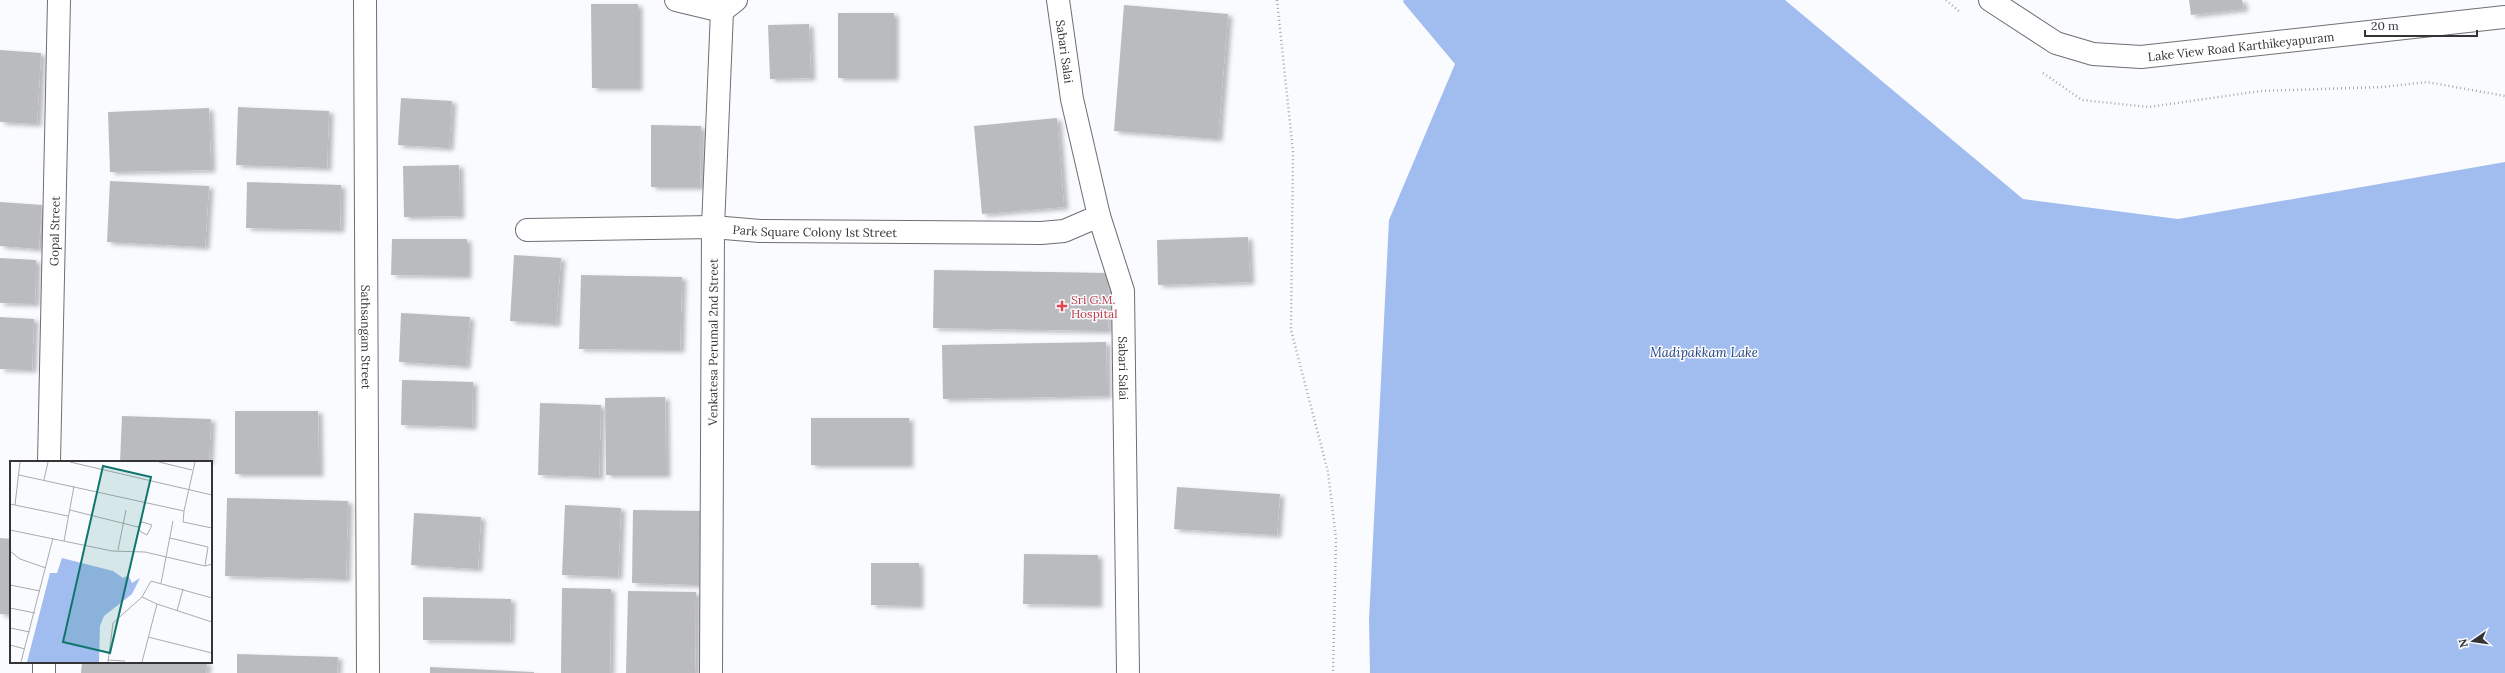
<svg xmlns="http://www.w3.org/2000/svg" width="2505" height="673" viewBox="0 0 2505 673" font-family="Lora,serif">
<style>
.water{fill:#a1bdef}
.building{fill:#babbbf;filter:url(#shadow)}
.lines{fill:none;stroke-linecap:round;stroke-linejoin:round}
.minor-casing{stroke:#6e6f72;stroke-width:24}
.major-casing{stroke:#6e6f72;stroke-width:24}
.path{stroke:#a9a9ac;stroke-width:2.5;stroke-dasharray:1 3;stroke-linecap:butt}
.minor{stroke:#fff;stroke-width:22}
.major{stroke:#fff;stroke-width:22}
.health-dot{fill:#e0444e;stroke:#fafbff;stroke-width:1.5}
.labels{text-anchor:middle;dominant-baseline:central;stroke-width:3;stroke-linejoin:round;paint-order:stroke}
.street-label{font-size:12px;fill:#343435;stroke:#fafbff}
.health-label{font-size:12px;fill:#be3a42;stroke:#fafbff;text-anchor:start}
.water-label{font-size:13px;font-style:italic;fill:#24437f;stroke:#fafbff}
.inset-road{fill:none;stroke:#ababae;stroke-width:1}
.view{fill:#0f766e;fill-opacity:0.15;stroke:#0f766e;stroke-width:2}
.inset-edge{fill:none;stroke:#343435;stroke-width:2}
</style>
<defs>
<filter id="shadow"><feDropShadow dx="4.5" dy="2.5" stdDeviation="2" flood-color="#0004"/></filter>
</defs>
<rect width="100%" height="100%" fill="#fafbff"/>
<path class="water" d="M1404,0H1785L2023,199L2178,219L2505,162V673H1370L1369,620L1389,220L1455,64L1403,2Z"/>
<g class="building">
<path d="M2189,0H2242L2244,9L2191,15Z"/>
<path d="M591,4H638V88H592Z"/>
<path d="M1124,5L1228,14L1218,139L1114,131Z"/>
<rect x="838" y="13" width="56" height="65"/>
<path d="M809,24L811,78L770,79L768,25Z"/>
<path d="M0,50L41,53L37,124L0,122Z"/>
<path d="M401,98L452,101L449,148L398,145Z"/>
<path d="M238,107L329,111L327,168L236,165Z"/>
<path d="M209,108L211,170L110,172L108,112Z"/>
<path d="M1057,118L1064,207L982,214L974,126Z"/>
<path d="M651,125L701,126L700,187H651Z"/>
<path d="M459,165L460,216L404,217L403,166Z"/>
<path d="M110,181L209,186L205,247L107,242Z"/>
<path d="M247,182L341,185L340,230L246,228Z"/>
<path d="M0,202L42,205L39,249L0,246Z"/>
<path d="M1248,237L1250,282L1158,285L1157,240Z"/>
<path d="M392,239H467V276L391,275Z"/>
<path d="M514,255L561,258L556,324L510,321Z"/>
<path d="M0,258L36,260L35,304L0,303Z"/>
<path d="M934,270L1109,273L1108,331L933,328Z"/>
<path d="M581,275L682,277L680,350L579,349Z"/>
<path d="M401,313L470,317L466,366L399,362Z"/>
<path d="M0,317L34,319L32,370L0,369Z"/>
<path d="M1106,342L1107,396L943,399L942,345Z"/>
<path d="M402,380L473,382L472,427L401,425Z"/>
<path d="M665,397L666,475H606L605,398Z"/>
<path d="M540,403L601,405L599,477L538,475Z"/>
<path d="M235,411H318L319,474H235Z"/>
<path d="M122,416L211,419L209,462H120Z"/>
<rect x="811" y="418" width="98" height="47"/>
<path d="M1177,487L1280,494L1277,535L1174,529Z"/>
<path d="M227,498L348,501L346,579L225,576Z"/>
<path d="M565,505L621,508L618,577L562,575Z"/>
<path d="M633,510L700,511L699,585L632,583Z"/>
<path d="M414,513L481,517L478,569L411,565Z"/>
<path d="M0,538L11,539V615L0,614Z"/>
<path d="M1024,554L1098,555V605L1023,604Z"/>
<path d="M871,563H919V606L871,605Z"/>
<path d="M562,588L611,589L610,673H561Z"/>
<path d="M628,591L696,592L695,673H626Z"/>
<path d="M423,597L511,599L510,641L423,640Z"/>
<path d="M237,654L338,657L337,673H237Z"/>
<path d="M82,662H207L206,673H81Z"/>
<path d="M430,667L534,672V673H430Z"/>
</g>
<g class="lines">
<defs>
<g id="minor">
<path id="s1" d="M365,0L368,673"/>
<path d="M676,0L722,11"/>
<path id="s2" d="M1990,0L2056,43L2093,54L2141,57L2505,17"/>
<path id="s3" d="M527,230L713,227L760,231L1041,233L1064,231L1099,216"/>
<path id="s4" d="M49,462L59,0"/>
<path d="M44,673V662"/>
<path id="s5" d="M711,673L713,227L722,11L736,0"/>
</g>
<g id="major">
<path id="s6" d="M1058,0L1072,99L1099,216L1123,291L1128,673"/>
</g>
</defs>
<use href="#minor" class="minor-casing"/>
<use href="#major" class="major-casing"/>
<g class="path">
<path d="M1277,0L1293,152L1291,330L1328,472L1336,539L1333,673"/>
<path d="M1946,0L1960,12"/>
<path d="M2043,73L2082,100L2149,107L2261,91L2383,87L2427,82L2505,96"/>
</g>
<use href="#minor" class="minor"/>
<use href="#major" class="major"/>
</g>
<path class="health-dot" d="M1060 300h4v4h4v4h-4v4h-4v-4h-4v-4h4z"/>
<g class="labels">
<g class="street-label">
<text stroke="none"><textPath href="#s2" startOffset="266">Lake View Road Karthikeyapuram</textPath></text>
<text stroke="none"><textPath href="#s6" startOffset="52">Sabari Salai</textPath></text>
<text stroke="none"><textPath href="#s3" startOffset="288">Park Square Colony 1st Street</textPath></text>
<text stroke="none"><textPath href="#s4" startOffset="231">Gopal Street</textPath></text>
<text stroke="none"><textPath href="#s1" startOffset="337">Sathsangam Street</textPath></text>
<text stroke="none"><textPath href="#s5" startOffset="331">Venkatesa Perumal 2nd Street</textPath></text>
<text stroke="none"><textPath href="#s6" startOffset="376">Sabari Salai</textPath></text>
</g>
<g class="health-label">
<text x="1071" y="299">Sri G.M.<tspan x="1071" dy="14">Hospital</tspan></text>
</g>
<g class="water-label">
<text x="1704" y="352">Madipakkam Lake</text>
</g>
</g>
<g transform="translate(10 461)">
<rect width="202" height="202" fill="#fafbff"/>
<path d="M52,97L103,110L113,117L118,114L122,122L130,117L122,133L94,155L90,165L89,201H17L40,112H47Z" fill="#a1bdef"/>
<path class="inset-road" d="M60,1L202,34M149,1L182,9M9,14L174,50L185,1M34,19L38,1M0,43L58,55M5,44L10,1M60,49L128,66L132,61L142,64L137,74L131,71L128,66M174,50L173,61L202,67M0,69L102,90L135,91L195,105L202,103M160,77L198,86L195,105M54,80L64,25M108,89L116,49M0,90L10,98L36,107M151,122L163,60M0,124L30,130M132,136L147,143L202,161M0,147L25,152M167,150L173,128M0,167L20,171M138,176L202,192M0,184L15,188M98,199L115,200M11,201L43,77M98,201L103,162L132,136L141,120L202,137M132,201L147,143"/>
<path class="view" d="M93,5L141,16L100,192L53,181Z"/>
<rect width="202" height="202" class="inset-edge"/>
</g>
<g transform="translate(2473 641) rotate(257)" stroke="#fafbff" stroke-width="3" paint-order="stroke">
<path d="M0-3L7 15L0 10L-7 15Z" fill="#343435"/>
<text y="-6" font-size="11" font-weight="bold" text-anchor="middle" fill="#343435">N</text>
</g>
<path d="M2365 30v6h112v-6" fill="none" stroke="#343435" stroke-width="2"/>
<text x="2371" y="30" font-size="12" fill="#343435" stroke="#fafbff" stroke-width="3" paint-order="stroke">20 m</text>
</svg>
